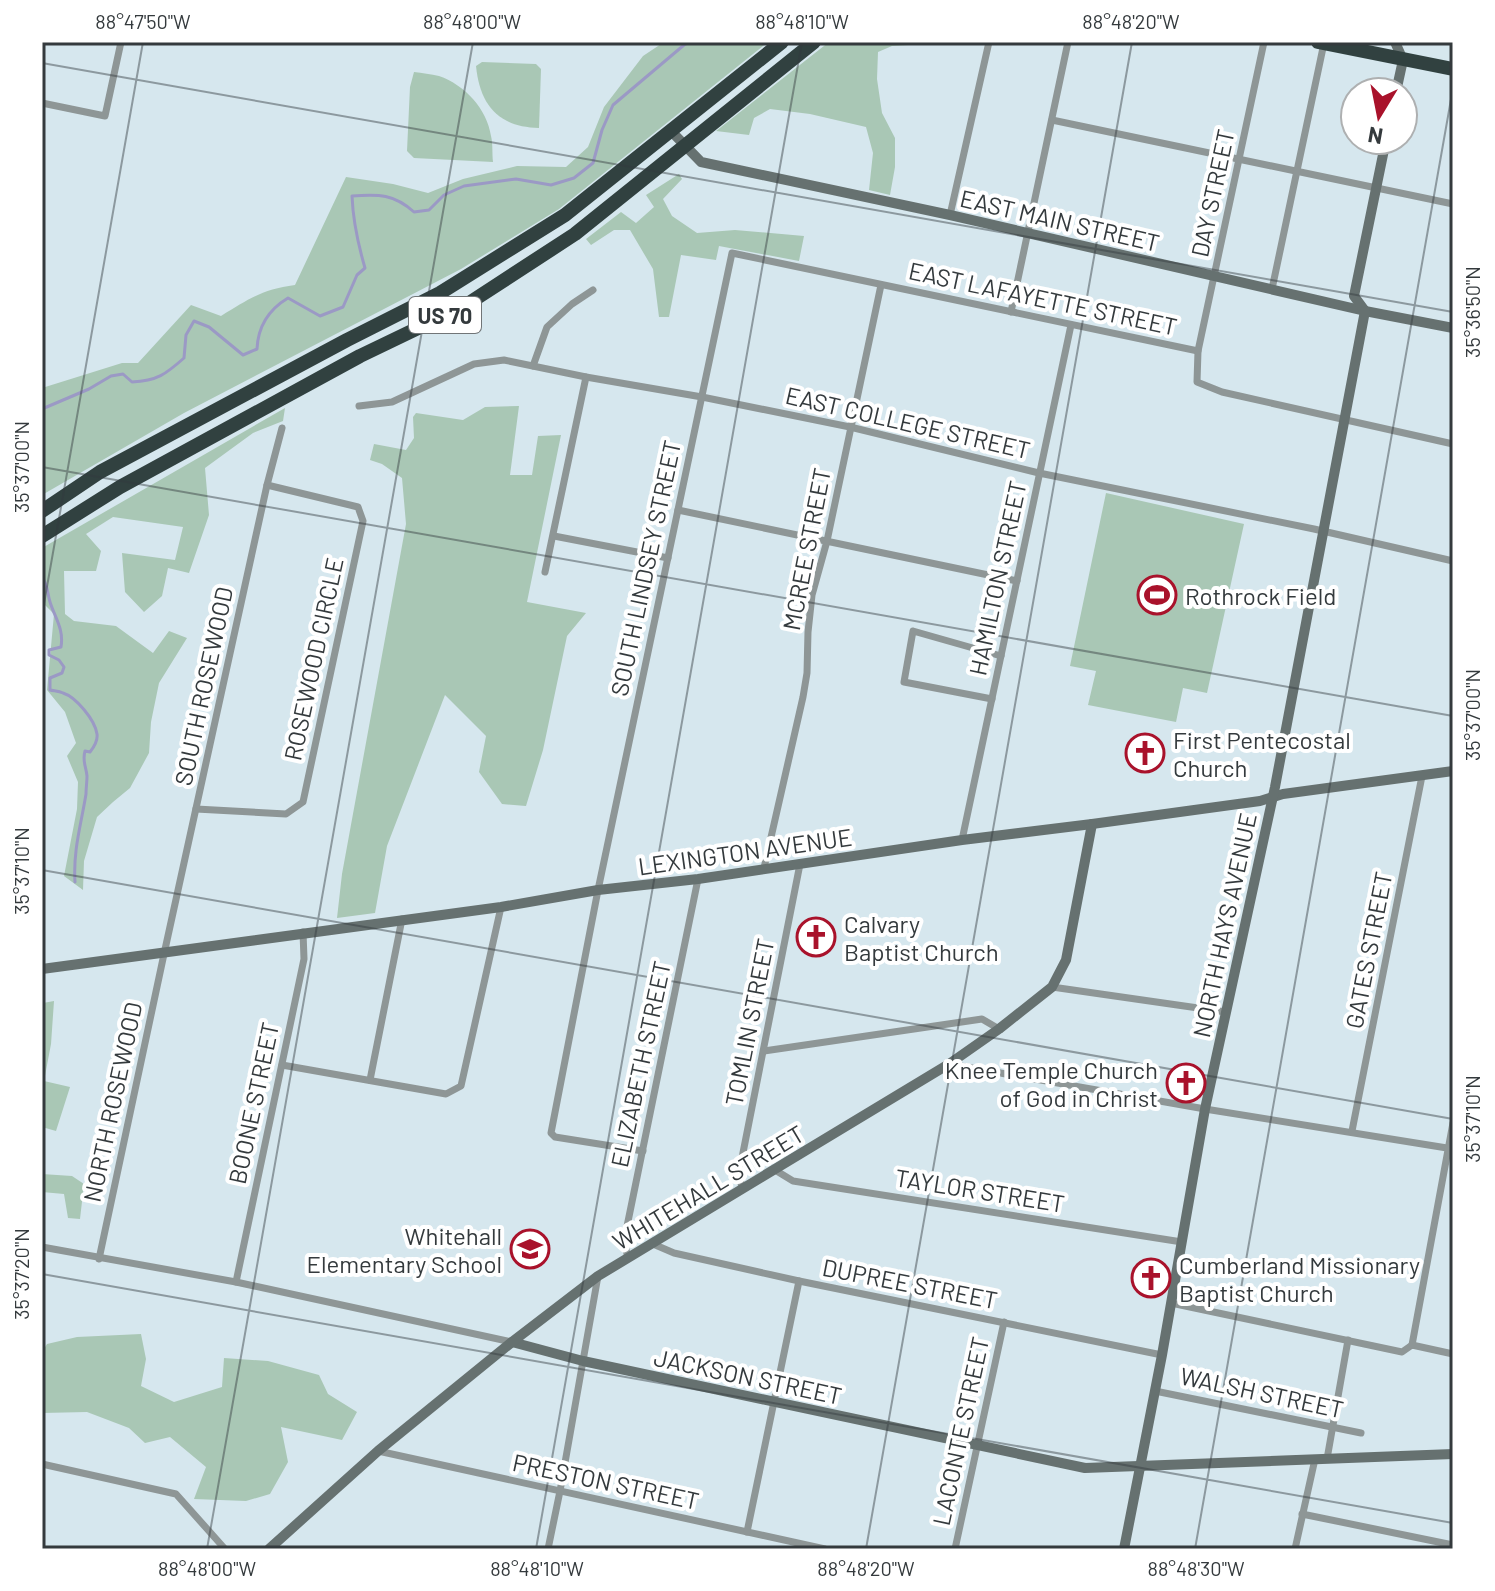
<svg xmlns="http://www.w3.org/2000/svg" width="1495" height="1591" viewBox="0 0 1495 1591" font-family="Barlow,sans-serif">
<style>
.green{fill:#a9c7b5}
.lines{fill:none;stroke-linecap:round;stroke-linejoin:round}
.stream{stroke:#9b99c5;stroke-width:3}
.street{stroke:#8e9696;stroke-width:7}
.secondary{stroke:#667170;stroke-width:10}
.highway{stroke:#314140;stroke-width:14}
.ticks{fill:none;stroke:#343a3d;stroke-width:2;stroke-opacity:0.45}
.labels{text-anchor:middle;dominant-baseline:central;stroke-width:8;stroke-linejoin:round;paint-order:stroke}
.shield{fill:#fff;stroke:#717577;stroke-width:2}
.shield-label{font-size:22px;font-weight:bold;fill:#343a3d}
.street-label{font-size:24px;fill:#343a3d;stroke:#fff}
.poi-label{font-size:24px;fill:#343a3d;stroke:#fff;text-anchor:start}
.neatline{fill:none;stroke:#343a3d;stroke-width:3}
.ticks-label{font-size:20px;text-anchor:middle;fill:#343a3d}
</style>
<rect width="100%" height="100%" fill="#d6e7ee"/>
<g class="green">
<path d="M664,42H768L559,209L461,269L184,413L42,495V388L122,363H138L191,305L221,316C249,299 263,289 295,285L346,177L393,184L428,193L463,179L517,166L566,167L588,147L604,107L643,56Z"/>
<path d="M829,42H924V44L892,46L878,52L877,79L882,113L895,138V167L890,195L869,190L873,153L866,127L810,114L770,109L754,118L749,135L716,131Z"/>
<path d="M482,62L536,64L541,69L539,128C498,127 480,105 476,66Z"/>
<path d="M414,72C422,73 431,74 439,76C465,85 487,109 491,136C493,144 492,153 493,162L414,158L407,151L410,87Z"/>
<path d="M679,174L682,179L663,199L672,216L697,233L735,230L804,236L799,261L719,246L716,260L681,255L669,317H659L653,269L630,230H614L591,245L586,239L621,212L636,223L654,207L646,195Z"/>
<path d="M519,406L510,475H532L538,436L561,435L527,602L586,613L567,636L543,750L526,806L502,804L479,772L486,736L445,695L387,846L375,913L337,918L342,874L406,524L402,478L382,464L370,460L374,444L406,450L414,438L413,417L416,413L463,420L485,407Z"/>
<path d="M285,408L283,421L253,433L205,468L209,515L189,573L168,568L162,596L144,612L125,592L122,553L175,560L183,527L113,517L86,534L101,551L96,571H64L65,614L74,621L116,626L153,653L169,631L187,638L159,683L151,722L149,753L130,788L113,802L97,817L84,861L83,890L64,876L77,809L78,782L67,756L76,743L65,712L47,690L54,614L42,602V548Z"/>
<path d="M1106,493L1244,524L1207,693L1183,688L1176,722L1088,705L1096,671L1070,666Z"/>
<path d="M54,1001L51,1044L44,1081L70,1087L56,1131L42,1127V1009L43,1003Z"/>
<path d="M42,1174L72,1176L84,1184L80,1219L68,1218L64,1194L42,1192Z"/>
<path d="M141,1334L146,1359L141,1386L174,1402L222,1387L224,1358L268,1361L319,1375L328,1394L357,1412L342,1440L281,1427L288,1462L270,1494L246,1501L194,1499L206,1467L170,1437L145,1443L129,1428L87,1412L42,1413V1352L47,1344L77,1337Z"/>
</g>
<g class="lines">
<g class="stream">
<path d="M42,409L89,389L111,376L123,374L132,382C157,381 166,374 184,358L186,335L194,321L209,327L243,355L257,349C258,326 268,310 288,298L320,316L343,307L357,275L365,268C358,244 353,221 352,196C379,194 394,194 414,212L429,210L444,195L464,186L516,179L551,185L574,178L593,163L602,130L613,105L684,45L690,42"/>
<path d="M42,577C48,585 47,592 50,602C55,618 64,629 61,647L49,650V655L59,660L64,667L62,673L50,678V690C54,691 59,691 63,693C76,697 95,720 97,734C98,741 94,747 90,752L85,751C82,761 86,766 87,776C87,781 86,789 86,794C81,825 73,850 75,882"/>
</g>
<g class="street">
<path d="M1264,42L1198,351L1197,382L1222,392L1453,444"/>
<path d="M42,103L105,116L121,42"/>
<path d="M1052,120L1453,204"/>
<path d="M950,215L989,42"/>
<path d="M1272,289L1324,43"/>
<path d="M1011,312L1068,42"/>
<path d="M533,366L547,327L572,304L593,290"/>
<path d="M359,406L392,402L474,364L504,360L586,377L702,397L850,427L1039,473L1314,529L1453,561"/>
<path d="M678,510L1017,581"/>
<path d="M554,536L668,558"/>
<path d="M545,572L586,377"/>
<path d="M992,699L904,682L913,631L1001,656"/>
<path d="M196,809L286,814L303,802L363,521L358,507L267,485"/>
<path d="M962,840L1071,325"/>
<path d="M764,868L803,697L807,673L808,632L812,595L827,541L881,285"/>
<path d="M1052,987L1226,1012"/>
<path d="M764,1051L982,1019L999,1029"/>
<path d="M949,1064L1205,1109L1447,1148"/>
<path d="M282,1065L446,1094L461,1086L501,907"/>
<path d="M370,1080L402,919"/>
<path d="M1352,1131L1422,776"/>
<path d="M643,1151L555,1137L551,1133L598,890L732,253L1198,351"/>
<path d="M775,1170L793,1181L1182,1242"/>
<path d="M742,1188L739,1173L800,864"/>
<path d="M653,1244L674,1253L799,1281L1162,1355"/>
<path d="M42,1247L236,1282L512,1342"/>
<path d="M628,1258L624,1241L698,879"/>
<path d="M99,1259L164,954L267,485L282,428"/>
<path d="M236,1282L304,959L303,932"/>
<path d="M1171,1303L1402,1352L1412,1345L1453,1354"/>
<path d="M1412,1345L1453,1123"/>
<path d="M1155,1391L1361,1433"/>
<path d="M378,1451L825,1549"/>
<path d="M1327,1459L1348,1340"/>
<path d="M42,1464L176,1494L225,1549"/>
<path d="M1302,1514L1453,1545"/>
<path d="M747,1532L799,1281"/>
<path d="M548,1549L560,1491L598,1276"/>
<path d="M955,1549L1004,1322"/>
<path d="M1295,1549L1315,1459"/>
</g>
<g class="secondary">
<path d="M1395,42L1403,60L1396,92"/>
<path d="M671,131L701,162L950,215L1365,311L1453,328"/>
<path d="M1365,311L1354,296L1386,140"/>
<path d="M42,969L501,907L598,890L698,879L962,840L1092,824L1260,801L1283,794L1453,771"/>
<path d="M512,1342L583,1361L1085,1468L1453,1454"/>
<path d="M269,1549L378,1451L512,1342L598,1276L949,1064L999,1029L1052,987L1066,960L1092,824"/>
<path d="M1124,1549L1162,1355L1205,1109L1275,787L1365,311"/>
</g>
<g class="highway">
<path d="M1318,42L1453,69"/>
<path d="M42,511L100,472L347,340L440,293L565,215L782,42"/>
<path d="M42,536L120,487L360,356L466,305L575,234L814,42"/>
</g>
</g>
<path class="ticks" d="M42,63L1453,312M42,467L1453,716M42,615L143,42M42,870L1453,1119M42,1274L1453,1523M207,1549L473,42M536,1549L802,42M866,1549L1132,42M1195,1549L1453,88"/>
<defs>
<symbol id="stadium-ring" viewBox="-11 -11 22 22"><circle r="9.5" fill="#fff" stroke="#a9122b" stroke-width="1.5"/><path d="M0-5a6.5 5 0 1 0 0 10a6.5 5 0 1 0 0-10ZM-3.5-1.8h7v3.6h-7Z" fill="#a9122b"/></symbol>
<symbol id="church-ring" viewBox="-11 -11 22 22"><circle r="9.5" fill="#fff" stroke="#a9122b" stroke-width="1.5"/><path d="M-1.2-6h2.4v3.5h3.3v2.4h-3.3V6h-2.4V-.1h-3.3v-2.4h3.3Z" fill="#a9122b"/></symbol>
<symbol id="school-ring" viewBox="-11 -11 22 22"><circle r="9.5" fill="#fff" stroke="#a9122b" stroke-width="1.5"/><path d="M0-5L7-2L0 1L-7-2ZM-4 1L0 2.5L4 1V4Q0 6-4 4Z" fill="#a9122b"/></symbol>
</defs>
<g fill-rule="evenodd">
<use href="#stadium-ring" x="1135" y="573" width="44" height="44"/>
<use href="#church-ring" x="1123" y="731" width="44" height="44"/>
<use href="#church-ring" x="794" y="915" width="44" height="44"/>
<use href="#church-ring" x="1164" y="1061" width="44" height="44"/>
<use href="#school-ring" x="508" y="1227" width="44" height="44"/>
<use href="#church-ring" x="1129" y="1256" width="44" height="44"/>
</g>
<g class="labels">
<rect class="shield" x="409" y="297" width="72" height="36" rx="6"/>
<g class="shield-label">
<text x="445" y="315">US 70</text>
</g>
<g class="street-label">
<text transform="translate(1212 193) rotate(-78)">DAY STREET</text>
<text transform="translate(1060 220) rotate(13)">EAST MAIN STREET</text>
<text transform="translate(1043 298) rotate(12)">EAST LAFAYETTE STREET</text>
<text transform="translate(908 422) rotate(13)">EAST COLLEGE STREET</text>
<text transform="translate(806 549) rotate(-79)">MCREE STREET</text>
<text transform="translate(645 568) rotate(-78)">SOUTH LINDSEY STREET</text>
<text transform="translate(997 578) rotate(-78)">HAMILTON STREET</text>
<text transform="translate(313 659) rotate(-78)">ROSEWOOD CIRCLE</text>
<text transform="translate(203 686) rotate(-78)">SOUTH ROSEWOOD</text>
<text transform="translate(745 851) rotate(-8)">LEXINGTON AVENUE</text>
<text transform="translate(1224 925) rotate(-78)">NORTH HAYS AVENUE</text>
<text transform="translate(1368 950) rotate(-79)">GATES STREET</text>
<text transform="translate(749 1022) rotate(-79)">TOMLIN STREET</text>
<text transform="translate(640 1064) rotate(-78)">ELIZABETH STREET</text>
<text transform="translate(112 1102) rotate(-78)">NORTH ROSEWOOD</text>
<text transform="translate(253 1103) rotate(-78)">BOONE STREET</text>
<text transform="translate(708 1187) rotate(-31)">WHITEHALL STREET</text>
<text transform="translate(980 1190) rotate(9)">TAYLOR STREET</text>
<text transform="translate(910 1283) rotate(11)">DUPREE STREET</text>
<text transform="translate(748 1376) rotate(12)">JACKSON STREET</text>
<text transform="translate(1262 1392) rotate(12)">WALSH STREET</text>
<text transform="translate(960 1431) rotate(-78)">LACONTE STREET</text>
<text transform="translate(606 1481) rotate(12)">PRESTON STREET</text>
</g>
<g class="poi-label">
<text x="1185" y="595">Rothrock Field</text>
<text x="1173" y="739">First Pentecostal<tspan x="1173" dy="28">Church</tspan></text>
<text x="844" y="923">Calvary<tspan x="844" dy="28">Baptist Church</tspan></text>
<text x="1158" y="1069" text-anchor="end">Knee Temple Church<tspan x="1158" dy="28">of God in Christ</tspan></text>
<text x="502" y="1235" text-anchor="end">Whitehall<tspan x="502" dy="28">Elementary School</tspan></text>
<text x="1179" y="1264">Cumberland Missionary<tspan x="1179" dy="28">Baptist Church</tspan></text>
</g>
</g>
<rect width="1495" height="1591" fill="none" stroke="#ffffff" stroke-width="88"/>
<g transform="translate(1379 116) rotate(190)"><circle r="38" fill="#ffffff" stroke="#aeb0b1" stroke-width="2"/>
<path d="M0-6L14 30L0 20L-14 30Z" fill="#a9122b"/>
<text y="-12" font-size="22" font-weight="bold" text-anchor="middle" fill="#343a3d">N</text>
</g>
<rect x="44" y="44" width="1407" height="1503" class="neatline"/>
<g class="ticks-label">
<text x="143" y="29">88°47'50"W</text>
<text x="472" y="29">88°48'00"W</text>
<text x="802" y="29">88°48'10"W</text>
<text x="1131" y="29">88°48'20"W</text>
<text transform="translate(1473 312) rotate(-90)" y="7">35°36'50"N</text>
<text transform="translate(22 467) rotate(-90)" y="7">35°37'00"N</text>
<text transform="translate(1473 715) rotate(-90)" y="7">35°37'00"N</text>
<text transform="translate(22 871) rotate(-90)" y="7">35°37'10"N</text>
<text transform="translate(1473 1119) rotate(-90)" y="7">35°37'10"N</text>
<text transform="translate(22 1274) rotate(-90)" y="7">35°37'20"N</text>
<text x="207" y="1576">88°48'00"W</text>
<text x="537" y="1576">88°48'10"W</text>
<text x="866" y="1576">88°48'20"W</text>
<text x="1196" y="1576">88°48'30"W</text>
</g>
</svg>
